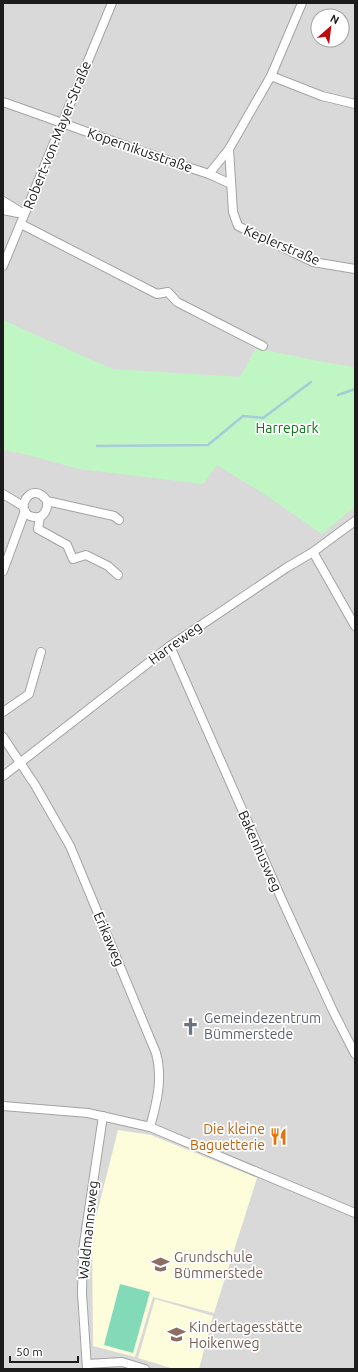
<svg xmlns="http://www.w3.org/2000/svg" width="358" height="1372" viewBox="0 0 358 1372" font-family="Ubuntu,sans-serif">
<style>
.residential{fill:#dad9d9;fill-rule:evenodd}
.education{fill:#fdfddb}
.park{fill:#c0f6c4}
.pitch{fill:#83dab8}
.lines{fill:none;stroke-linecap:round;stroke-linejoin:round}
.stream{stroke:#a4cdd9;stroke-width:2.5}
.minor-casing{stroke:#a3a3a3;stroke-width:10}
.minor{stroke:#fff;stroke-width:8}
.labels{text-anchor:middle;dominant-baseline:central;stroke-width:3.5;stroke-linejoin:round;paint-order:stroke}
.street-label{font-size:14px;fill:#1c1c1c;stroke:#fff}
.park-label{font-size:14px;fill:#107518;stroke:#fff}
.worship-label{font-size:14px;fill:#5b616d;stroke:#fff;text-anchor:start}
.food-label{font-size:14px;fill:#c56008;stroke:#fff;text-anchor:end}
.education-label{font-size:14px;fill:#785e54;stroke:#fff;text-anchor:start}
</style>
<rect width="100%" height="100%" fill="#edeae2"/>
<path class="residential" d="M3,3H355V1369H3ZM318,16H342V40H318Z"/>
<g class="education">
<path d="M118,1130L151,1135L257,1178L214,1313L153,1297L135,1357L93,1346L92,1233Z"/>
<path d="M155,1299L213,1316L199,1369H174L138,1358Z"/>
</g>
<path class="park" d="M3,320L112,369L240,377L256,348L323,362L355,367V508L352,509L322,534L261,492L217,465L203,484L79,469L24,454L3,450Z"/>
<path class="pitch" d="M120,1284L150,1292L133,1353L104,1345Z"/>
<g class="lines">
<g class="stream">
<path d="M338,395L355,389"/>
<path d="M97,446L208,445L243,416L263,418L311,382"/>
</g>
<defs>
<g id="minor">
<path d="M271,76L322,96L355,104"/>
<path d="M3,102C72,126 140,152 209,174L229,149L271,76L302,3"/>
<path d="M229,149L233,212L238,226L313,262L355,269"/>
<path d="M209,174L231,184"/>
<path d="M3,201L24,214"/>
<path d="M3,210L18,213"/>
<path d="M21,224L157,294L168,292L177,302L263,346"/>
<path d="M3,266L112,3"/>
<path d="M3,494L23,506"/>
<path d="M47,501C48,509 44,519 34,517C11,514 31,477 47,501L114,516L119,520"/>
<path d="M40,517L38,529L67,545L73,559L86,555L108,566L118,575"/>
<path d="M313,552L355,626"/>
<path d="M3,571L25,511"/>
<path d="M170,646L282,900L333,1011L355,1054"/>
<path d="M3,712L29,694L41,652"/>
<path d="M3,737L35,785L70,846L156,1053C163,1078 157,1102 150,1127"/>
<path d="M3,776L170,646L286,568L313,552L355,521"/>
<path d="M3,1106L88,1113L150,1127L355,1213"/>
<path d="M87,1364L122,1362L145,1369"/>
<path d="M87,1369L82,1293L83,1250L103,1116"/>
</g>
</defs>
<use href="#minor" class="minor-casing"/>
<use href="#minor" class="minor"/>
</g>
<defs>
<symbol id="church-bare" viewBox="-9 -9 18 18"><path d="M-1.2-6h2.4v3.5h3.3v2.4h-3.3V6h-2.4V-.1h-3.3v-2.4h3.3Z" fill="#6b7280" stroke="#fff" stroke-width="2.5" paint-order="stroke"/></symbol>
<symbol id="restaurant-bare" viewBox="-9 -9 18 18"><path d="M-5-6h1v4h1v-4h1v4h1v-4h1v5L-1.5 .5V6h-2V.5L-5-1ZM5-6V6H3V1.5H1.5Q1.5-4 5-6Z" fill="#e8710a" stroke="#fff" stroke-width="2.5" paint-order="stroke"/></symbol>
<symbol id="school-bare" viewBox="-9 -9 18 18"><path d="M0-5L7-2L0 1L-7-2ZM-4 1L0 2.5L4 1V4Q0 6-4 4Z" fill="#8d6e63" stroke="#fff" stroke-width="2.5" paint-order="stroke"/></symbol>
</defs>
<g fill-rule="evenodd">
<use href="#church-bare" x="178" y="1014" width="25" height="25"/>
<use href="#restaurant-bare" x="266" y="1124" width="25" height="25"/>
<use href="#school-bare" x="148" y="1252" width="25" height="25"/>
<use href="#school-bare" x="164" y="1322" width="25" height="25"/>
</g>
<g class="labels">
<g class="street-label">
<text transform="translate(57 135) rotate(-68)">Robert-von-Mayer-Straße</text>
<text transform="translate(140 150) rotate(19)">Kopernikusstraße</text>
<text transform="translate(282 245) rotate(23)">Keplerstraße</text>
<text transform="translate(175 643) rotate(-36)">Harreweg</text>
<text transform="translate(260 851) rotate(66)">Bakenhusweg</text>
<text transform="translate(109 939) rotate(67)">Erikaweg</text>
<text transform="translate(88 1230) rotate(-84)">Waldmannsweg</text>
</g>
<g class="park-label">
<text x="287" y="428">Harrepark</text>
</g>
<g class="worship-label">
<text x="204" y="1018">Gemeindezentrum<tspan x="204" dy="16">Bümmerstede</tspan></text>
</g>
<g class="food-label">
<text x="265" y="1129">Die kleine<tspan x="265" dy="16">Baguetterie</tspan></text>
</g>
<g class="education-label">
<text x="174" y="1257">Grundschule<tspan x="174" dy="16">Bümmerstede</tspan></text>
<text x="189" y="1327">Kindertagesstätte<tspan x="189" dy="16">Hoikenweg</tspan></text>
</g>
</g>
<rect width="358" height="1372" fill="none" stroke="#1c1c1c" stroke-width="8"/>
<g transform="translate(330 28) rotate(28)"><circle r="19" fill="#ffffff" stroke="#a4a4a4"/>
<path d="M0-3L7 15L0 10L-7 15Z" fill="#c00909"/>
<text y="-6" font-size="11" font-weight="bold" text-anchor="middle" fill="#1c1c1c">N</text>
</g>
<path d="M10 1356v6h68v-6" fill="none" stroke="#1c1c1c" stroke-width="2"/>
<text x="16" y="1356" font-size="12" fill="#1c1c1c" stroke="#ffffff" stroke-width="3" paint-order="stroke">50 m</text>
</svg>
